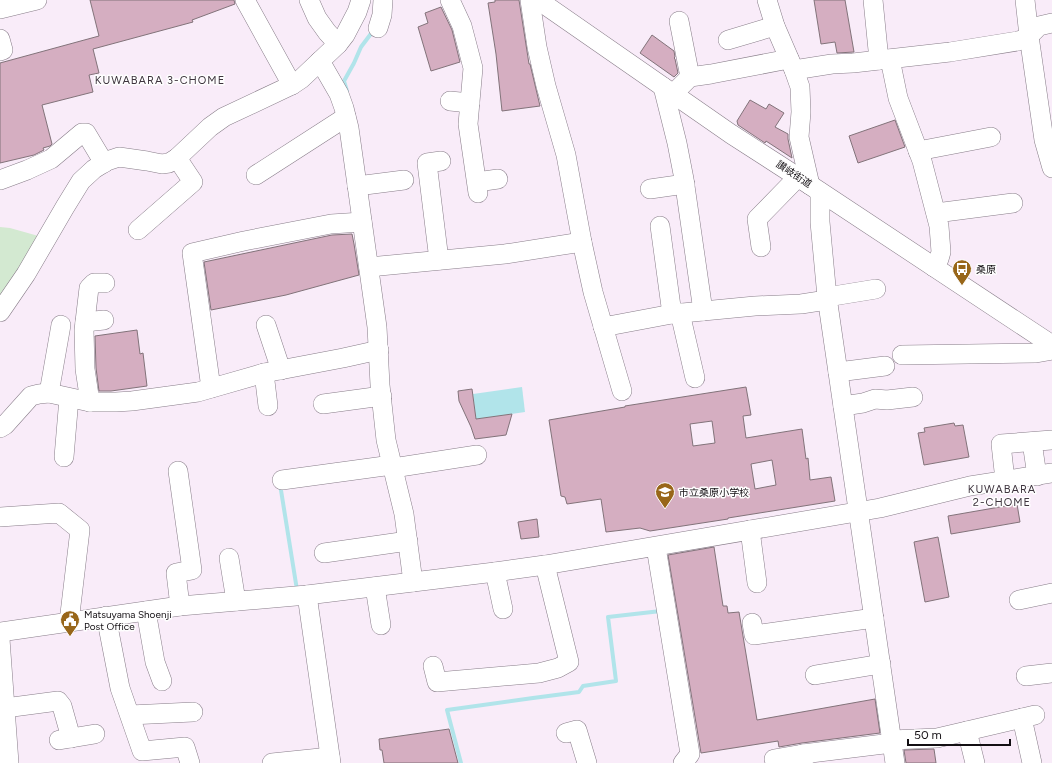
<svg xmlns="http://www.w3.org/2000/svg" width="1052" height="763" viewBox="0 0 1052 763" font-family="Figtree,'Noto Sans JP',sans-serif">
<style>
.green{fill:#d3e9d1}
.water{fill:#b1e4ea}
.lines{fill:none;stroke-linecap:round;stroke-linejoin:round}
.stream{stroke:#b1e4ea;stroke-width:4}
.building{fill:#d5aec1;stroke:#82737a;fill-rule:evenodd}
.minor-casing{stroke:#887d89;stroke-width:20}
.minor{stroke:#fff;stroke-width:19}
.labels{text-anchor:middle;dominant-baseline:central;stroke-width:3;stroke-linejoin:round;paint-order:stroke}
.street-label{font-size:10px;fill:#130f13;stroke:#fefefe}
.poi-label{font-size:10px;fill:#130f13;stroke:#fefefe;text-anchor:start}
.neighbourhood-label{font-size:11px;letter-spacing:1px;fill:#3e343e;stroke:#fefefe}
</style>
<rect width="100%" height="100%" fill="#f9ecf9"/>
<path class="green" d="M0,227L10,228L42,237L0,305Z"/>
<path class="water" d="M522,387L525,412L476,419L473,394Z"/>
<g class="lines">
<g class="stream">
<path d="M347,91L344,81L354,63L361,47L373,31"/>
<path d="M280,484L297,590"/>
<path d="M461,763L447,710L533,698L579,692L583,686L616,681L608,617L661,611"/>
</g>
</g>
<g class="building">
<path d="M90,0H234L235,4L192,20L193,22L93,49L99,73L89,75L93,92L42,105L52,144L50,146L43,148L44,150L34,155L0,163V63L99,36Z"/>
<path d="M495,0H519L529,64H530L540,106L502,111L496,54L488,3L495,2Z"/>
<path d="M814,0H845L854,52L837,53L835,42L821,44Z"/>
<path d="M441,7L452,30L460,62L431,71L418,27L428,23L425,13Z"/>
<path d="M652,35L674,51L675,57L674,58L675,59L678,73L674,77L640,53Z"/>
<path d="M750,100L766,109L769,104L784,113L775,127L788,134V139L792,158L766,141L765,143L738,125L737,121Z"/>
<path d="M895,120L905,147L858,163L849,136Z"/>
<path d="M352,234L354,244L359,275L286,295L211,310L204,262L332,235Z"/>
<path d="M137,330L140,354L143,353L147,386L111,391H99L96,368L95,336Z"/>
<path d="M746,387L751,415L743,416L746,438L802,429L806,459L808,458L810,480L831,477L835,501L728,518V519L650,531L640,528L606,532L601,499L567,504L565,497L561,496L549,420L625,407V406ZM712,421L715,443L693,446L690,424ZM772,460L776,485L755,489L751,464Z"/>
<path d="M472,389L476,419L512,414L506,435L475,439L471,427L459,401L458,391Z"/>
<path d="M954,423L955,426L963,425L969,457L924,465L918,433L925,432L924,428Z"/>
<path d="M1017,504L1020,522L951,534L948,516Z"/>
<path d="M537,519L539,537L521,539L518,522Z"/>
<path d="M938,537L949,597L925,602L914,542Z"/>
<path d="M714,547L723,606H727L728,613L739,612L757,720L875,699L880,733L802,743L779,747L778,741L701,753L668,555Z"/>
<path d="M449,729L458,763H384L382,750H380L379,739Z"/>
<path d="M934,749L936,763H906L904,750Z"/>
</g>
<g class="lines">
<defs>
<g id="minor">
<path d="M245,0L292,85"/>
<path d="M309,0L317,18L327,32L338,44"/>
<path d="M450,0L462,26L473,68L468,124L478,193"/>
<path d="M530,0L537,47L546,86L566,155L582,242L593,292L622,391"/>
<path d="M538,0L731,134L810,185L1052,345"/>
<path d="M767,0L775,26L794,70L800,87L801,112L799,137L810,185"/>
<path d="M873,0L879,60"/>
<path d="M1025,0L1029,36L1044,140L1052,168"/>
<path d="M0,9L37,0"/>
<path d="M679,21L690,77"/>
<path d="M378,28L382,15L383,0"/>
<path d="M0,39L3,50L0,51"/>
<path d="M728,40L775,26"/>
<path d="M890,59L898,98L922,161L939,226L941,252L939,259L934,267"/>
<path d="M320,61L339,94L344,108L349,128L377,327L380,385L386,440L404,514L413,582"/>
<path d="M794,70L832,64L853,63L950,52L1018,41L1024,39L1029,36L1039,26L1052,23"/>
<path d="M663,87L677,143L684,179L703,311"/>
<path d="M673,94L690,77L711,74L789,59"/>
<path d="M450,101L470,103"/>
<path d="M918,151L991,137"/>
<path d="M256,175L346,117"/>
<path d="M0,180L27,170L51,159L82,133H86L104,163"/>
<path d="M477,182L498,179"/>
<path d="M357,186L404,180"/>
<path d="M650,189L685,184"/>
<path d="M820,192V222L827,297L895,763"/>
<path d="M936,213L1013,203"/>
<path d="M660,226L672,314"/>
<path d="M138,230L193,182L177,158"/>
<path d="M761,247L757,219L798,177"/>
<path d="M439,260L427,163L441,161"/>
<path d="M369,267L505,254L582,242"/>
<path d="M827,297L876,289"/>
<path d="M0,312L26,274L65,207L81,181L94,169L107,161L119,157L147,161L162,164L169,163L177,158L210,127L224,117L292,85L301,79L338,44L345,35L357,12L361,0"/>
<path d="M680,313L695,378"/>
<path d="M85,322L104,320"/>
<path d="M266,325L281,370"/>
<path d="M603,327L672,314L755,306L801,304L827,300"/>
<path d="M902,355L1036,353L1052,350"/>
<path d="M838,372L885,366"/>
<path d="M264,373L268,406"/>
<path d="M211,388L192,253L244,241L331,224L362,222"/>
<path d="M49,393L61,325"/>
<path d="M90,402L85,369L84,330L89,288L94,283H105"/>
<path d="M323,404L382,396"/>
<path d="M843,406L863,403L875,399L887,400L913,397"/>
<path d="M0,428L5,425L31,396L39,394L49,393L90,402H116L132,401L198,392L264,373L343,358L379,350"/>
<path d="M1032,442L1037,476"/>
<path d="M64,457L69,398"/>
<path d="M393,468L477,455"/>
<path d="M178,471L192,570L176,573L180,606"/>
<path d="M282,480L392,465"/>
<path d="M1005,480L1001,444L1052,440"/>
<path d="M0,517L59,513L80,530L69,622"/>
<path d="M750,530L757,583"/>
<path d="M656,547L690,754L683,763"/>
<path d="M324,553L408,541"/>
<path d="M229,558L236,601"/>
<path d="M495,572L503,609"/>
<path d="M375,587L381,625"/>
<path d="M307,595L331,763"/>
<path d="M1019,600L1052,593"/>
<path d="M146,611L155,662L162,681"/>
<path d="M106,616L120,688L142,751L185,747L190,763"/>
<path d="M752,623L754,635L874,618"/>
<path d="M0,632L180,606L307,595L413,582L495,572L545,565L880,508L970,486L1052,473"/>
<path d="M0,639L9,763"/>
<path d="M433,666L437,682L539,673L558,668L569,662L545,565"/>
<path d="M815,675L881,664"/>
<path d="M1026,676L1052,673"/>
<path d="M5,708L58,701L62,706L71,738"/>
<path d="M130,715L193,712"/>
<path d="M1022,718L1032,763"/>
<path d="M967,731L975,763"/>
<path d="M566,733L577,730L587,763"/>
<path d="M59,740L95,734"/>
<path d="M892,740L937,738L1035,715"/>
<path d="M774,759L803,754"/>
<path d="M272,763L330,757"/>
<path d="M804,763L803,754L892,743"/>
</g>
</defs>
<use href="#minor" class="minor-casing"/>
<use href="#minor" class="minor"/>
</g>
<defs>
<symbol id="bus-pin" viewBox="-11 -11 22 30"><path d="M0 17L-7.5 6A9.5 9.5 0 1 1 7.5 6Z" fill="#986619" stroke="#fefefe"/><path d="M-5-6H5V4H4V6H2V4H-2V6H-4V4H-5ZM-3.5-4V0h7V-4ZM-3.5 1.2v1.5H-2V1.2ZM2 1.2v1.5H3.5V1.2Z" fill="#fff"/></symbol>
<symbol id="school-pin" viewBox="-11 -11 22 30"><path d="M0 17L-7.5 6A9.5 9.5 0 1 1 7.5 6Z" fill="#986619" stroke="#fefefe"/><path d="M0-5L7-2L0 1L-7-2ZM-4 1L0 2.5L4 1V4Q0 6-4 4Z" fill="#fff"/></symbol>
<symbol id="civic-pin" viewBox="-11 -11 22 30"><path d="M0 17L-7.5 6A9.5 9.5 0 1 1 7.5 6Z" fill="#986619" stroke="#fefefe"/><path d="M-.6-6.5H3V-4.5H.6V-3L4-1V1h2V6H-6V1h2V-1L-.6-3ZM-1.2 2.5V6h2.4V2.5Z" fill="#fff"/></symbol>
</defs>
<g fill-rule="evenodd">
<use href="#bus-pin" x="951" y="258" width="22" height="30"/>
<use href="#school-pin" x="654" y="481" width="22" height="30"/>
<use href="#civic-pin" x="59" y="609" width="22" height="30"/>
</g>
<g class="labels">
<g class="street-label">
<text transform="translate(794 174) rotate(33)">讃岐街道</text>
</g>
<g class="poi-label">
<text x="976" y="269">桑原</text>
<text x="679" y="492">市立桑原小学校</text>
<text x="84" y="614">Matsuyama Shoenji<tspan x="84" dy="12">Post Office</tspan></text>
</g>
<g class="neighbourhood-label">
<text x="160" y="80">KUWABARA 3-CHOME</text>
<text x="1002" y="489">KUWABARA<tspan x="1002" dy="13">2-CHOME</tspan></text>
</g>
</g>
<path d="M908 739v6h102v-6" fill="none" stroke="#130f13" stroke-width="2"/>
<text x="914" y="739" font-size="12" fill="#130f13" stroke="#fefefe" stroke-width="3" paint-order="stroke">50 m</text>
</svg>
